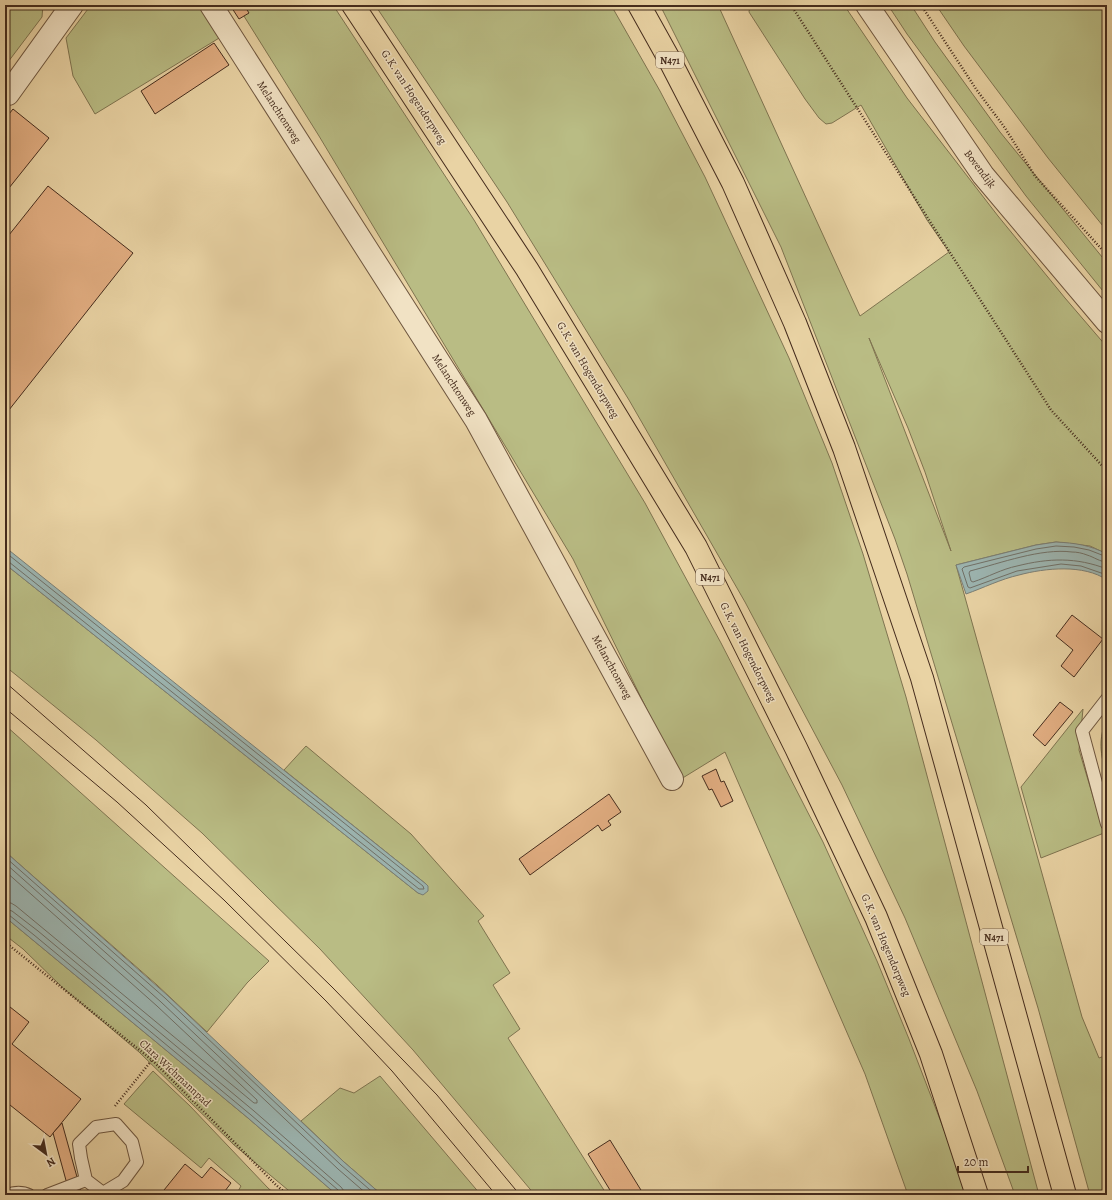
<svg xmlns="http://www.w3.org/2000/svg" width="1112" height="1200" viewBox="0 0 1112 1200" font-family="Alegreya,serif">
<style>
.green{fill:#b9bc84;stroke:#7f7450;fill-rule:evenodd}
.water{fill:#9cb5b1;stroke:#797e76}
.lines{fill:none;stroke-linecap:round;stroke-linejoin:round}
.shore{stroke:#707067;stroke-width:1}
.building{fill:#e2ae82;stroke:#452c1d}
.lane-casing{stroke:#6e563f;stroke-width:14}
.street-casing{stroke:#6e563f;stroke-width:24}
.primary-casing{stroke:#452c1d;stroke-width:24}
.path{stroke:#452c1d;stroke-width:2.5;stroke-dasharray:1 2;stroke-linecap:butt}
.lane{stroke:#f1e2c4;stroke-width:12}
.street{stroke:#f1e2c4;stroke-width:22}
.primary{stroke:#e9d3a4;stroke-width:22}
.tram{stroke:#452c1d;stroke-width:1}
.labels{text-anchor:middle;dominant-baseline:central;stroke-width:3;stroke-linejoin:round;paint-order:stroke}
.shield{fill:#f1e2c4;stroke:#79634f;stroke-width:1}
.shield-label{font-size:10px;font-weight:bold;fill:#452c1d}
.street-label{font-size:11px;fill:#452c1d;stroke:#f1e2c4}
</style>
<rect width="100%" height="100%" fill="#e9d3a4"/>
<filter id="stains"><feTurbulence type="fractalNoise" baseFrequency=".005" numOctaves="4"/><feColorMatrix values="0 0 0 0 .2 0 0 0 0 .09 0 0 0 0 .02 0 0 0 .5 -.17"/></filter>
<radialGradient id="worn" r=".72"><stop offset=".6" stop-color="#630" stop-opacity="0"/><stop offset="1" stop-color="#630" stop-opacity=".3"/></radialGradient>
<g class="green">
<path d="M5,5H43L42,17L5,66Z"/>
<path d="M91,5H206L229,32L95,114L73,76L66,38Z"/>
<path d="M237,5H333L474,220L645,503L721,643L823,842L877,961L909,1039L969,1195H908L865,1074L725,752L681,779L573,559L319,136Z"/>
<path d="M375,5H611L660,91L705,177L789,358L832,463L863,554L906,697L1039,1195H1015L977,1091L905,918L842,785L745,602L629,400L507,202Z"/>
<path d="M660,5H718L860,316L949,252L927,220L861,105L832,123L826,124L819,118L805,99L749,12L750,5H844L907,98L998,216L1065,298L1107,347V554L1090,546L1056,542L1036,545L956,565L1082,1017L1099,1058L1107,1055V1195H1090L1038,1008L907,574L895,539L781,247ZM869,338L908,428L925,472L951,551Z"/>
<path d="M888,5H911L935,42L1000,132L1107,263V296L1026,196L907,34Z"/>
<path d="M936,5H1107V231L1048,158L964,46Z"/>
<path d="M5,564L418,893L423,894L426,884L284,770L306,746L411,834L484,916L478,921L510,973L493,985L520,1029L508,1038L607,1195H535L413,1050L320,949L202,833L96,740L5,666Z"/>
<path d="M1083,709L1079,750L1104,833L1041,858L1021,787Z"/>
<path d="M1107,718V776C1100,754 1098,739 1107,718Z"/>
<path d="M5,725L269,961L247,983L207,1032L157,985L9,855L5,853Z"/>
<path d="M5,917L248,1118L337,1195H294L234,1145L139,1052L63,988L23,949L5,935Z"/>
<path d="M153,1071L190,1106L268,1188L276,1195H236L241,1186L209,1158L201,1168L124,1104Z"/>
<path d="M380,1076L481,1195H382L344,1162L301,1121L340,1088L354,1093Z"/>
</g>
<g class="water">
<path d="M1056,542C1075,543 1090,545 1107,554V580C1084,564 1045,568 1019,575C1001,579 983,588 966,594L956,565L1036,545Z"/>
<path d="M5,547L426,884L428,886V891L423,895L418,893L5,564Z"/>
<path d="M5,853L9,855L167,995L344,1162L382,1195H337L248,1118L5,917Z"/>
</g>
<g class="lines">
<g class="shore">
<path d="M5,552L423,886L424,889H419L9,562L5,561"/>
<path d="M1107,557L1089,550L1074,547L1056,546L1036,549L964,567L962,569L968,587L970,588L1017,571L1061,564L1081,566L1107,575"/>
<path d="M1107,562C1100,562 1094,557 1087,555C1082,553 1077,552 1072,552C1041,548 1001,563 970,571L969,573L971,581L973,582C988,577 1002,569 1017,566C1049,558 1076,557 1107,569"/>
<path d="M5,857L165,998L341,1165L376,1195"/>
<path d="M5,863L161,1002L338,1169L368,1195"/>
<path d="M5,871L157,1006L257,1100V1103H254L16,906L11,903H5"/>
<path d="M5,909L12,911L38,931L254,1111L341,1187L344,1191V1195"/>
<path d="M5,914L9,915L34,935L251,1115L338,1190L339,1195"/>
</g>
</g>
<g class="building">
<path d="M230,5H244L249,13L239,19Z"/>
<path d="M214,43L229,65L155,114L141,91Z"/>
<path d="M13,109L49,138L5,193V119Z"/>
<path d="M48,186L133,253L5,415V240Z"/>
<path d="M1072,615L1103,639L1074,677L1061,666L1073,650L1056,636Z"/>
<path d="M1060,702L1073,712L1045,746L1033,735Z"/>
<path d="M716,769L721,782L724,781L733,801L721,807L712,789L709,790L702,776Z"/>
<path d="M609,794L621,812L608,821L611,825L602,831L598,825L530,875L519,859Z"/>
<path d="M5,1003L29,1022L12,1044L81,1099L50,1137L5,1101Z"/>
<path d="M62,1123L82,1195H70L53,1133Z"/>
<path d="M610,1140L644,1195H613L588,1154Z"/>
<path d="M185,1164L202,1178L211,1167L231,1183L222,1195H160Z"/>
</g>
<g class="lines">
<defs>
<g id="lane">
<path d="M1107,699L1082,731L1107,824"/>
<path d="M116,1124L132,1142L137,1162L123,1181L103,1193L86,1180L81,1158L79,1144L96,1127Z"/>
<path d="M8,1195C14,1192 23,1192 29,1195"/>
<path d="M47,1195L86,1180"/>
</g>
<g id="street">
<path d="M211,5L476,420L672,779"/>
<path d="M867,5L983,175L1107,322"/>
<path d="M8,94L72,5"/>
</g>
<g id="primary">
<path d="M353,5L527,269L696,547L796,748L876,917L931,1054L977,1195"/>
<path d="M639,5L668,57L733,183L795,323L844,448L922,678L1065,1195"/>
</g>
</defs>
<use href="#lane" class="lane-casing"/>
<use href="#street" class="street-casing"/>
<use href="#primary" class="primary-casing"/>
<g class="path">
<path d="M791,5L1051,410L1107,471"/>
<path d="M921,5L976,89L1005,128L1035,176L1107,255"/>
<path d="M5,942L152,1060L235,1143L276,1185L288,1195"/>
<path d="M115,1106L152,1060"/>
</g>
<use href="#lane" class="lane"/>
<use href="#street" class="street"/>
<use href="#primary" class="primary"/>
<g class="tram">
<path d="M5,682L146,805L333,988L437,1095L520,1195"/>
<path d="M5,708L117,802L224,900L326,1001L392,1071L496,1195"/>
</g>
</g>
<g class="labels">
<g class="shield">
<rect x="656" y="52" width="28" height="16" rx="3"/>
<rect x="696" y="569" width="28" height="16" rx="3"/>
<rect x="980" y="929" width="28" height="16" rx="3"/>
</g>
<g class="shield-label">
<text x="670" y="60">N471</text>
<text x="710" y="577">N471</text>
<text x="994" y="937">N471</text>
</g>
<g class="street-label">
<text transform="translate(414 97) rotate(57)">G.K. van Hogendorpweg</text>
<text transform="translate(279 112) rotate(57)">Melanchtonweg</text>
<text transform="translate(980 169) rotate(53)">Bovendijk</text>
<text transform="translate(588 370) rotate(59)">G.K. van Hogendorpweg</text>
<text transform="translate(454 385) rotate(57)">Melanchtonweg</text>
<text transform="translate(748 652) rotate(63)">G.K. van Hogendorpweg</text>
<text transform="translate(612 667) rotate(61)">Melanchtonweg</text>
<text transform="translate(886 945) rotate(67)">G.K. van Hogendorpweg</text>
<text transform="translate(175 1073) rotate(43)">Clara Wichmannpad</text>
</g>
</g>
<rect width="1112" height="1200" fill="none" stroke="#e9d3a4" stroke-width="20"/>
<rect x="6" y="6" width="1100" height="1188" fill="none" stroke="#452c1d" stroke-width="2"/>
<rect x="10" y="10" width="1092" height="1180" fill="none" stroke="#452c1d"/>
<g transform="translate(46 1154) rotate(148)" stroke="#f1e2c4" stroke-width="3" paint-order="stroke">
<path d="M0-3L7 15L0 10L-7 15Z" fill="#452c1d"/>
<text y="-6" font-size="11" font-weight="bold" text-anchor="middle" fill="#452c1d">N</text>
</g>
<path d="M958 1166v6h70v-6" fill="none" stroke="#452c1d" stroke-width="2"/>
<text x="964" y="1166" font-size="12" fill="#452c1d" stroke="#f1e2c4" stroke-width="3" paint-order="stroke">20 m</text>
<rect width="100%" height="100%" filter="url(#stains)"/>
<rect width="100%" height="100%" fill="url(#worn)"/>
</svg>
